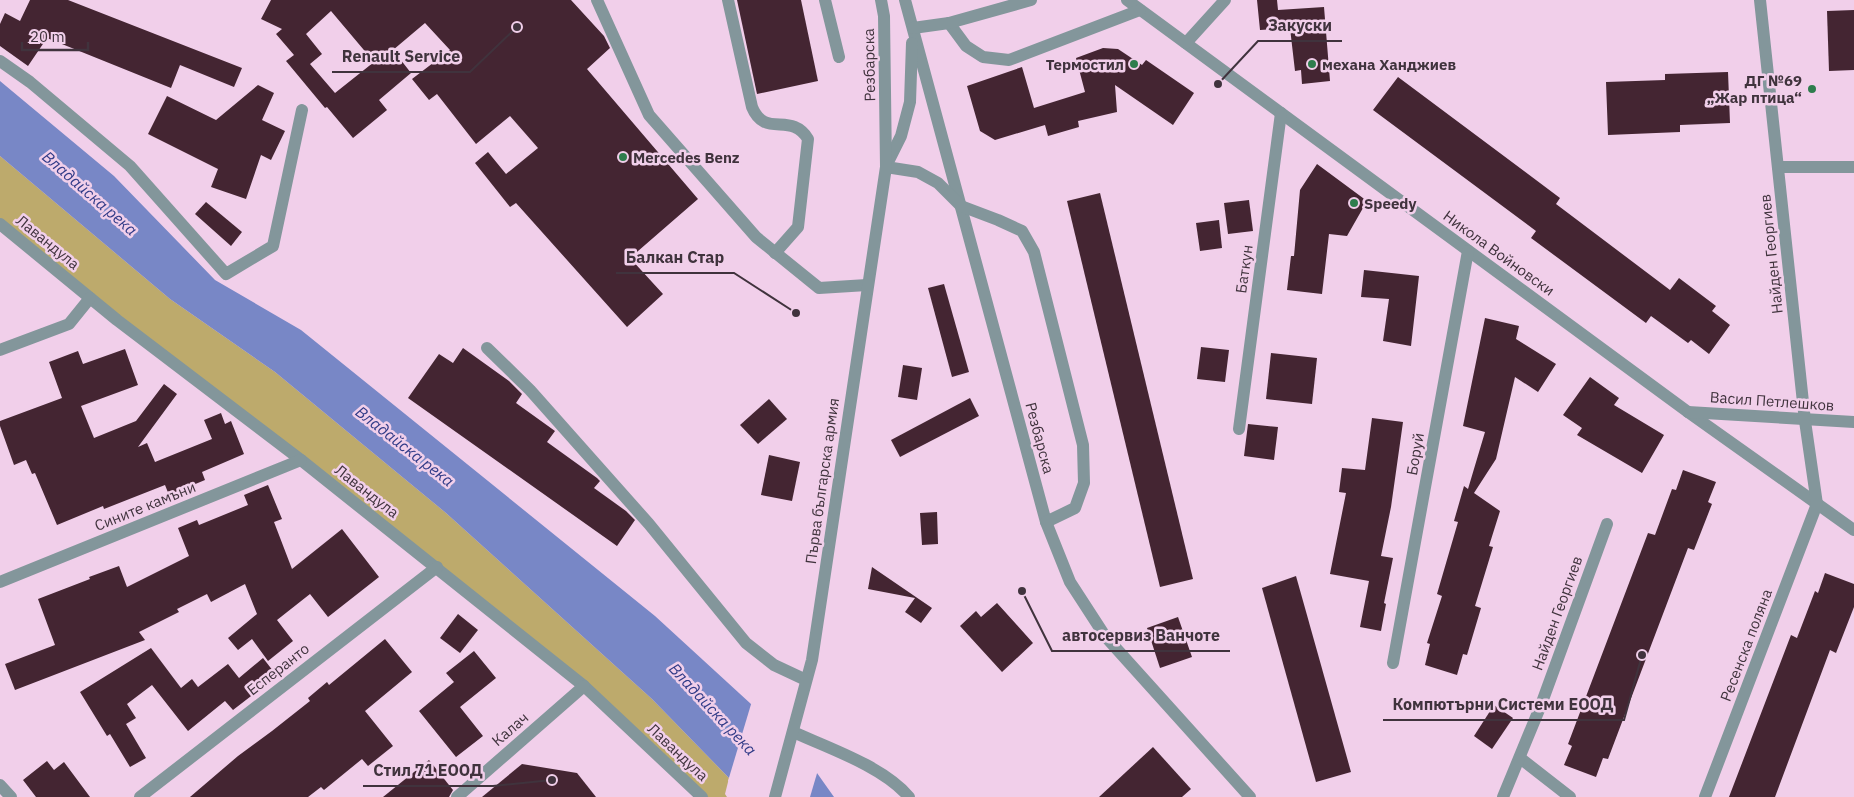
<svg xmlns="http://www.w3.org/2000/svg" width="1854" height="797" viewBox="0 0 1854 797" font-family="'IBM Plex Sans',sans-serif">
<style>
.green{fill:#bdaa6c}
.water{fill:#7887c6}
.pier{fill:#f1cfea}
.building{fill:#442532;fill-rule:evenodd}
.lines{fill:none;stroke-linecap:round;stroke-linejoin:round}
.minor{stroke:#83969b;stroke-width:12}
.poi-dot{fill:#2e7d4d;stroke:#f1cfea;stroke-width:2}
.labels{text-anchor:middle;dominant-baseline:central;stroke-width:5;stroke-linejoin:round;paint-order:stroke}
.poi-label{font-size:15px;font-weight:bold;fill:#40333d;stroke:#f1cfea;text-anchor:start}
.street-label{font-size:15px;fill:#40333d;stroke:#f1cfea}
.water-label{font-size:16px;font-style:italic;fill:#313b87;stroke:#f1cfea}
.leader{fill:none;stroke:#40333d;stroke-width:2}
.callout-dot{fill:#40333d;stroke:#f1cfea;stroke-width:2}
.callout-label{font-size:16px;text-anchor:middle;font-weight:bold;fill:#40333d;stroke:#f1cfea;stroke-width:5;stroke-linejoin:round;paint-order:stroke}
</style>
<rect width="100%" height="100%" fill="#f1cfea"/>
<path class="green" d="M0,156L170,299L275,372L446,513L652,699L729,778L725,794L727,797H702L584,686L0,224Z"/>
<path class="water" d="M0,81L114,176L215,280L301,330L655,616L751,704L817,773L834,797H745L729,778L652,699L446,513L275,372L170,299L0,156Z"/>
<path class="pier" d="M752,701L818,770L810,797H742L728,781Z"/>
<g class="building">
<path d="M30,0H68L242,68L234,87L180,65L171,88L47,38L28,66L0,46V24L5,13L20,21Z"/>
<path d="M271,0H571L604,36L610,48L587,69L698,199L630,258L663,294L627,327L516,203L510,207L475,163L488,152L506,174L538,148L510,116L476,144L437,94L429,100L412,79L450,50L425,23L393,50L411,73L379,100L387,110L353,138L327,107L325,108L286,61L294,55L276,34L282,29L261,19ZM331,11L374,62L335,93L310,64L322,54L306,34Z"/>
<path d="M737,0H801L818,81L757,94Z"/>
<path d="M1257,0H1277L1278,10L1324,7L1330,81L1302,84L1301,70L1295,71L1290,28L1260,30Z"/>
<path d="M1854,10V70L1829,71L1827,11Z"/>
<path d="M1103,48L1118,49L1142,65L1146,60L1194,93L1173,125L1115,85L1117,112L1078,121L1079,127L1048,136L1045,125L995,140L980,131L967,86L1022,67L1034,108L1085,92L1076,58Z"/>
<path d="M1728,72L1730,123L1680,125V132L1608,135L1606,82L1665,80V74Z"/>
<path d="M1398,77L1560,198L1556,204L1670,290L1679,278L1716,306L1712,311L1730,325L1709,354L1691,340L1688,343L1651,316L1646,323L1531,238L1536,231L1373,110Z"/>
<path d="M258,85L274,93L262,120L285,131L271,160L261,155L246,199L211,187L218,169L148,134L167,96L216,120Z"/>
<path d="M1317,164L1367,201L1347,236L1329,234L1322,294L1287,290L1291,256H1294L1300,190Z"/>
<path d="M1100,193L1193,579L1160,587L1067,201Z"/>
<path d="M1249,200L1253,231L1228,234L1224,203Z"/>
<path d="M206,202L242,232L231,246L195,214Z"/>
<path d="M1219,220L1222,248L1200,251L1196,223Z"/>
<path d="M1364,270L1419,276L1411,346L1383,341L1389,299L1361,297Z"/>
<path d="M944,284L969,372L952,377L928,288Z"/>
<path d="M1485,318L1519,326L1516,339L1556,364L1538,392L1515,377L1496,459L1474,493L1500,511L1489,546L1493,547L1475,606L1481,608L1467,655L1463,654L1457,675L1425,665L1430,644L1427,643L1442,596L1437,594L1458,522L1454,521L1464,486L1468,489L1485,432L1463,426Z"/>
<path d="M1201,347L1229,350L1225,382L1197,379Z"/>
<path d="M463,348L509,381L522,394L516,403L555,431L547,442L597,478L600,481L594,488L626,511L635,520L617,546L408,398L439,354L453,363Z"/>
<path d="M125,349L138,385L81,406L94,438L136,421L164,384L177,394L138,447L147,443L155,462L212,439L204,420L221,413L225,424L231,421L244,454L202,472L205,480L169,495L165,485L104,509L103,506L57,525L35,473L32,474L26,460L14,465L0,426V421L62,398L49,362L78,351L83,364Z"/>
<path d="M1271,353L1317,358L1312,404L1266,399Z"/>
<path d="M903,365L922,368L917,400L898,397Z"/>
<path d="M1590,377L1619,398L1614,405L1664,435L1642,473L1577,435L1582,428L1563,415Z"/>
<path d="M970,398L979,416L900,457L891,440Z"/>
<path d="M769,399L787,419L758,444L740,425Z"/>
<path d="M1372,418L1403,422L1391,507L1381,556L1393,558L1384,603L1386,604L1381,631L1360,627L1369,581L1330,574L1346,493L1339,492L1342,468L1365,470Z"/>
<path d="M1248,424L1278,427L1274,460L1244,456Z"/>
<path d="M769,455L800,462L792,501L761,495Z"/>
<path d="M1683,470L1716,482L1708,502L1712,504L1694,550L1688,548L1608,759L1603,758L1596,777L1564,765L1572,746L1568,744L1648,533L1655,535L1672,489L1676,490Z"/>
<path d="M268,485L282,519L274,522L292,569L342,529L379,577L328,617L310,594L277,620L293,641L268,661L252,639L238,650L228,638L257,614L245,584L211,602L207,594L177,609L179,612L139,632L145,640L15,690L5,664L55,645L38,599L90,579L89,577L119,566L127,587L189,556L178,528L197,520L199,525L248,505L244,495Z"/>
<path d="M937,512L938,544L922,545L920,513Z"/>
<path d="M872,567L932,608L921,623L905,612L915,598L868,589Z"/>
<path d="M1825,573L1854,584V607L1836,653L1830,650L1775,797H1729L1791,635L1797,638L1815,591L1818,593Z"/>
<path d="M1296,576L1351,772L1316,782L1262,588Z"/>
<path d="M997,603L1033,643L1002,672L960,626L976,611L981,617Z"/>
<path d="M458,614L478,630L460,653L440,638Z"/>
<path d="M1178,617L1192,657L1160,668L1147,628Z"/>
<path d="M385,639L412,672L365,711L393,746L368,766L362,759L324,790L321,787L308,797H190L238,756L272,731L310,701L308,698L327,682L329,685Z"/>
<path d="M151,648L181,688L192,679L198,687L228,664L239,678L263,658L277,676L233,710L225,701L188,731L152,685L127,704L136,718L126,724L146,758L130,767L110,734L107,736L80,692Z"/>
<path d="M474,651L496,678L460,707L483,736L456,757L419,711L454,682L446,673Z"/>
<path d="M1494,705L1513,718L1492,749L1474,736Z"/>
<path d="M1153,747L1191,789L1182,797H1099Z"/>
<path d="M429,760L453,790L449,797H383Z"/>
<path d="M47,761L54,770L64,762L90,797H36L23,780Z"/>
<path d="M522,764L577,773L596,797H482Z"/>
</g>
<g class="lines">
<g class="minor">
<path d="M597,0L649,115L756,237L819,288L867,285"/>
<path d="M728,0L752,107C765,139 791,111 808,139L798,227L775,253"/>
<path d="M825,0L839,57"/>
<path d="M905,0L1046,522L1070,582L1105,636L1250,797"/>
<path d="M1127,0L1688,412L1854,530"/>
<path d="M949,23L966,46L983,57L1009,60L1140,10"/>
<path d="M913,28L949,23L1031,0"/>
<path d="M1186,43L1225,0"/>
<path d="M0,61L30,82L130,166L226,274L273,246L302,110"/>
<path d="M887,164L901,136L910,102L912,43"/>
<path d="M886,167L918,172L938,183L961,206L998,220L1022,231L1034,252L1083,445L1084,483L1075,508L1046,522"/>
<path d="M1778,167H1854"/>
<path d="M0,224L117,320L301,460L584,686L702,797"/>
<path d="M487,348L530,390L649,524L746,643L774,665L806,680"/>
<path d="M0,350L69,324L90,298"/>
<path d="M1688,412L1854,422"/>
<path d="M1239,429L1281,113"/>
<path d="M0,582L301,460"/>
<path d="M1393,663L1468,251"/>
<path d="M793,732C829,748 884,767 909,797"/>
<path d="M1520,758L1570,797"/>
<path d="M0,785L11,797"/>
<path d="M140,797L437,567"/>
<path d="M457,797L584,686"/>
<path d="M775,797L812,660L886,167L884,16L881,0"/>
<path d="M1503,797L1541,705L1607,524"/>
<path d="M1705,797L1817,504L1805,421L1760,0"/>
</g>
</g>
<g class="poi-dot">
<circle cx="1134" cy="64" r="5"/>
<circle cx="1312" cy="64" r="5"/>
<circle cx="1812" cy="89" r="5"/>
<circle cx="623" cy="157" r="5"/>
<circle cx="1354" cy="203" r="5"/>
</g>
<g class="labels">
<g class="poi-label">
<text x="1124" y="64" text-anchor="end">Термостил</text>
<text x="1322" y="64">механа Ханджиев</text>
<text x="1802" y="80" text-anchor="end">ДГ №69<tspan x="1802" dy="17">„Жар птица“</tspan></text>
<text x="633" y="157">Mercedes Benz</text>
<text x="1364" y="203">Speedy</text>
</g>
<g class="street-label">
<text transform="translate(869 65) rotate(-91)">Резбарска</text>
<text transform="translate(48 242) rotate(39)">Лавандула</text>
<text transform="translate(1499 253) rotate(36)">Никола Войновски</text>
<text transform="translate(1771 254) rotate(-96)">Найден Георгиев</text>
<text transform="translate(1244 269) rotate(-82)">Баткун</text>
<text transform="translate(1772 401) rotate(4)">Васил Петлешков</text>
<text transform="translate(1040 438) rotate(75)">Резбарска</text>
<text transform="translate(1415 454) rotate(-80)">Боруй</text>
<text transform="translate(822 481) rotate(-82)">Първа българска армия</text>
<text transform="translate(367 491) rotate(38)">Лавандула</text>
<text transform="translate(145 506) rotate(-22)">Сините камъни</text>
<text transform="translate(1557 613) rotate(-70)">Найден Георгиев</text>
<text transform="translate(1746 645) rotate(-69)">Ресенска поляна</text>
<text transform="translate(278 669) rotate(-38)">Есперанто</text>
<text transform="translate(510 729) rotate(-41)">Калач</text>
<text transform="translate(678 752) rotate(43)">Лавандула</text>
</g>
<g class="water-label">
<text transform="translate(90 193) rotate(41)">Владайска река</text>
<text transform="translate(405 446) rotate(38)">Владайска река</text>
<text transform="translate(713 709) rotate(47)">Владайска река</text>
</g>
</g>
<path class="leader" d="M1218 84L1258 41H1342M517 27L470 72H332M796 313L734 273H616M1022 591L1052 651H1230M1642 655L1624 720H1383M552 780L493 786H363"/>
<g class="callout-dot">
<circle cx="1218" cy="84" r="5"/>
<circle cx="517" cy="27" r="5"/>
<circle cx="796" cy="313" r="5"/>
<circle cx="1022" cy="591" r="5"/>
<circle cx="1642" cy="655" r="5"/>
<circle cx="552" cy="780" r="5"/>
</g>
<g class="callout-label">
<text x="1300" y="31">Закуски</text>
<text x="401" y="62">Renault Service</text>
<text x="675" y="263">Балкан Стар</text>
<text x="1141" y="641">автосервиз Ванчоте</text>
<text x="1503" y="710">Компютърни Системи ЕООД</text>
<text x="428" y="776">Стил 71 ЕООД</text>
</g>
<path d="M22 42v8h66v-8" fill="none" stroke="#40333d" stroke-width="2.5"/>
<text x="30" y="42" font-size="15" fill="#40333d" stroke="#f1cfea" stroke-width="4" paint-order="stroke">20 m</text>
</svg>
